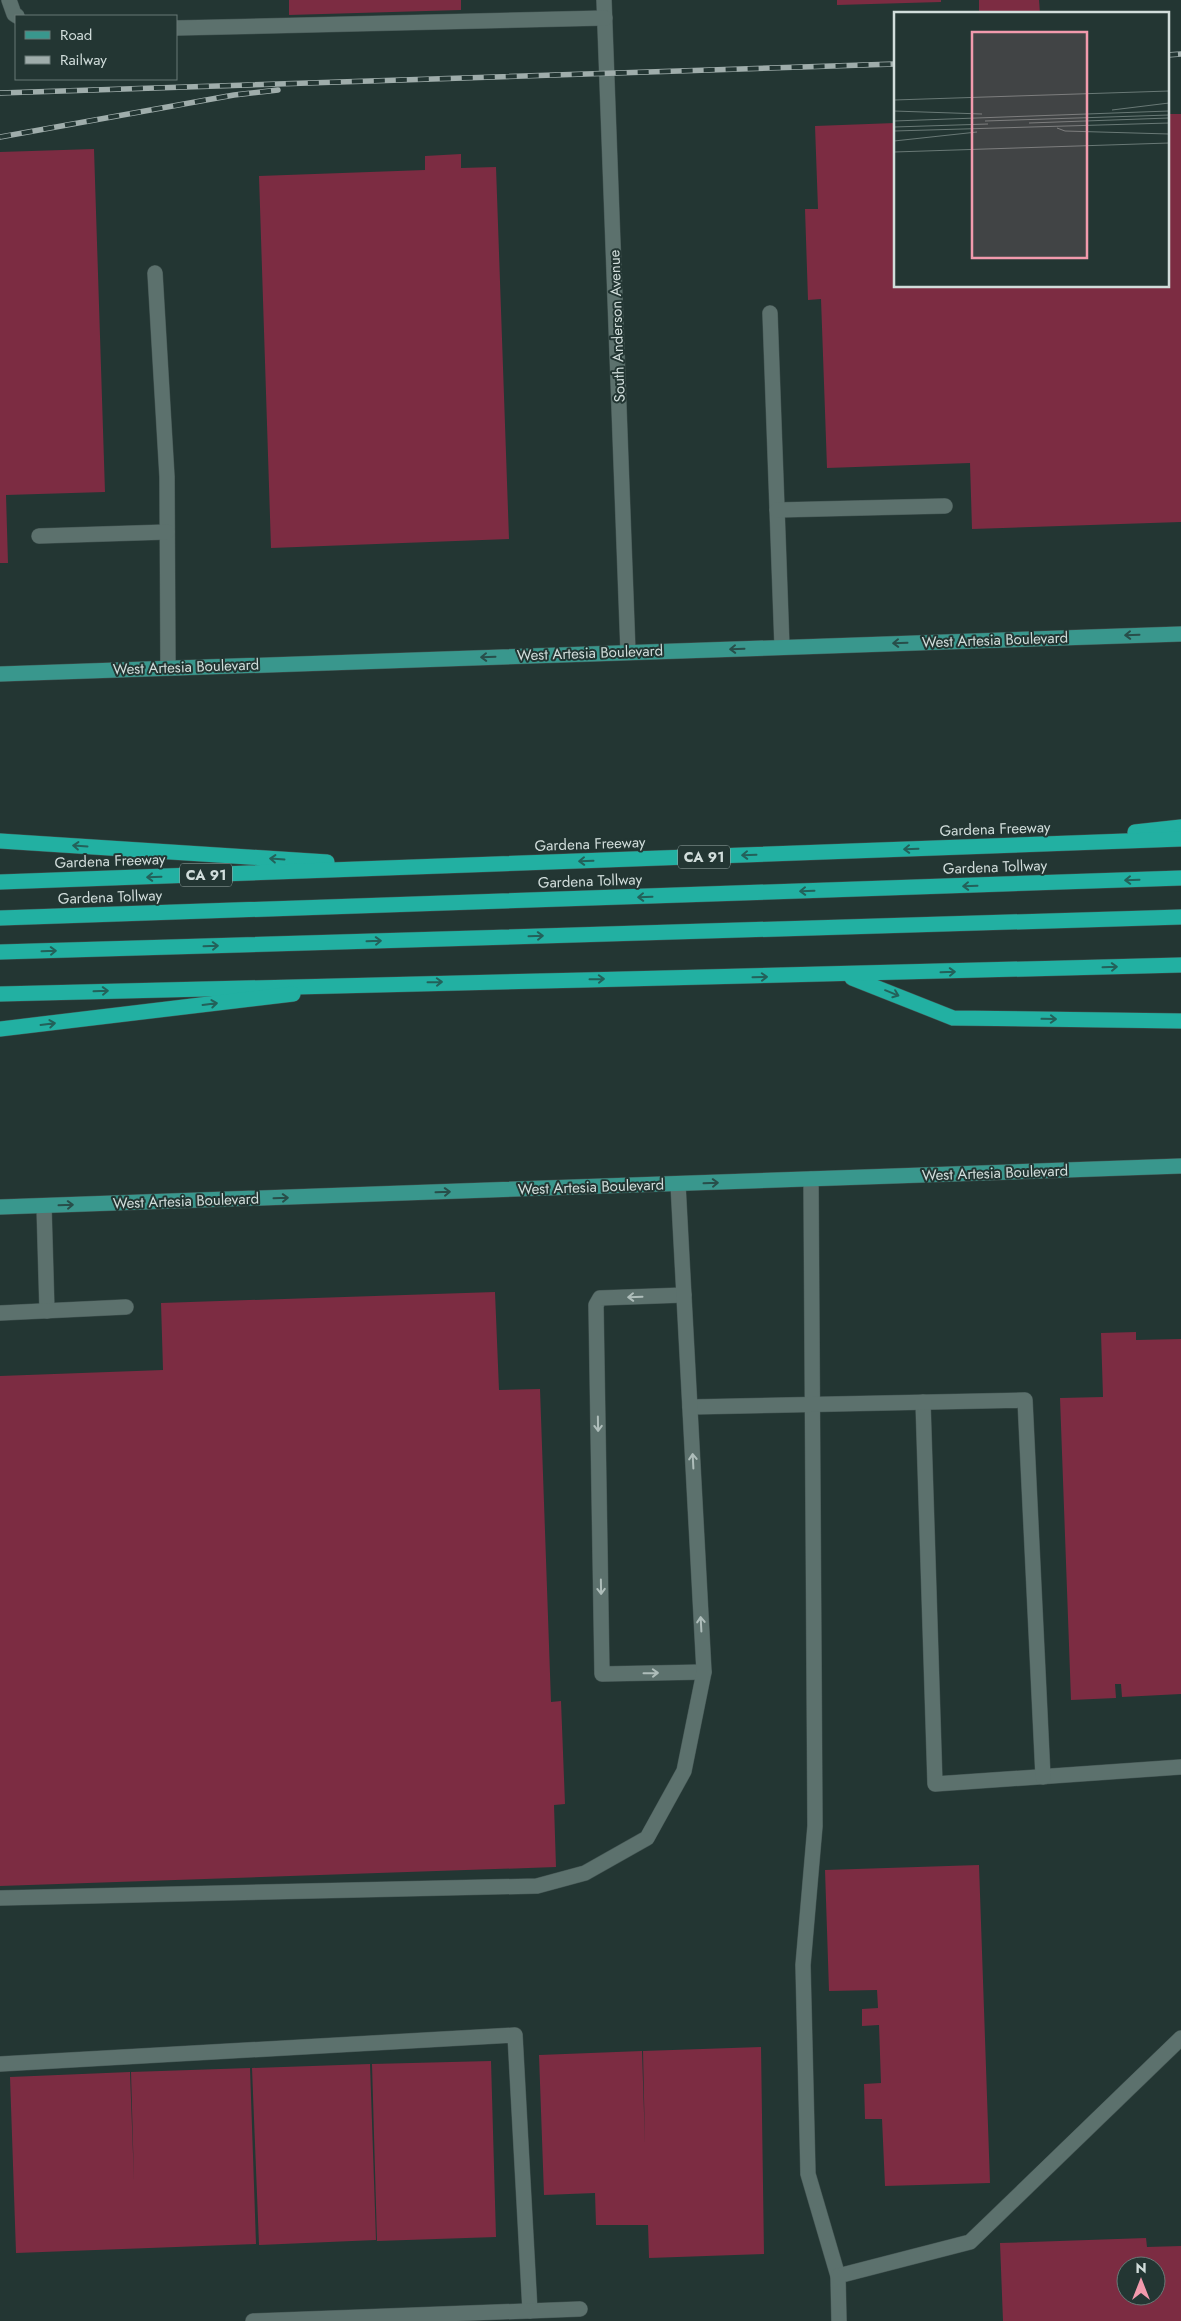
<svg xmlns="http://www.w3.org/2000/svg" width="1181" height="2321" viewBox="0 0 1181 2321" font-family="Jost,sans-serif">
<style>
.building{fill:#7c2c42;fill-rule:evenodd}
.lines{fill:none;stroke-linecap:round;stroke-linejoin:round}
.minor-casing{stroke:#425351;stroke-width:16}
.major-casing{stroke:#425351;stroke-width:16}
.highway-casing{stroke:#425351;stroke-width:16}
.minor{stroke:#5c716d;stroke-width:15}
.major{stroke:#39978d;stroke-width:15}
.highway{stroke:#22b0a2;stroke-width:15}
.rail-casing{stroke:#9fadab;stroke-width:5.5}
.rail{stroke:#233633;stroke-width:4;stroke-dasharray:11;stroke-linecap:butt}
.oneway{stroke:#284e4a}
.oneway2{stroke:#23615a}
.oneway3{stroke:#aebdba}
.labels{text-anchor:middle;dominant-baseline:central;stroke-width:4;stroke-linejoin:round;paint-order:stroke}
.shield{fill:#233633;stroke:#9daba9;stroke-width:1}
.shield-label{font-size:14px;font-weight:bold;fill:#d1dddb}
.street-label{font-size:15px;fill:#d1dddb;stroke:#233633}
.inset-road{fill:none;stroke:#697976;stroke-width:1}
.view{fill:#f29aad;fill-opacity:0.15;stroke:#f29aad;stroke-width:2.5}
.inset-edge{fill:none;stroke:#d1dddb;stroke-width:2.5}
</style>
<rect width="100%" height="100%" fill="#233633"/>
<g class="building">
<path d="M289,0H461V10L289,15Z"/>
<path d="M837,0H941V2L837,5Z"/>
<path d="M979,0H1039L1040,14H979Z"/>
<path d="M1167,114H1181V522L972,529L970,463L827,468L821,299L808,300L805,209H818L815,126L895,123V286H1167Z"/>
<path d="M94,149L105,492L6,495L8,563H0V152Z"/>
<path d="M461,154V168L496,167L509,539L271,548L259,176L425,170V156Z"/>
<path d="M495,1292L499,1390L540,1389L551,1702L561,1701L565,1804L554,1805L556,1867L0,1886V1376L163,1370L161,1303Z"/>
<path d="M1136,1332V1340L1181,1339V1694L1122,1697L1121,1684H1115L1116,1698L1071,1700L1060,1398L1103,1397L1101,1333Z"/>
<path d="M979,1865L990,2183L885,2186L882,2119H865L864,2084L881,2083L879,2025L862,2026V2009L878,2008L877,1990L829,1991L825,1870Z"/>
<path d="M761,2047L764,2254L649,2258L648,2225H596L595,2193L544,2195L539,2055L642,2051L645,2144L643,2051Z"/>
<path d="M491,2061L496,2237L377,2241L372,2064Z"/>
<path d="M370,2064L376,2240L259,2245L252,2068Z"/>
<path d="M250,2068L256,2244L16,2253L10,2077L130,2072L134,2181L131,2072Z"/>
<path d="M1146,2238L1147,2247L1181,2246V2321H1003L1000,2243ZM1126,2266H1156V2296H1126Z"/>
</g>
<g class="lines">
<defs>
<g id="minor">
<path d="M9,0L14,14L17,16"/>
<path d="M604,0L628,652"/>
<path d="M176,28L605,18"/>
<path d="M155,273L167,477L168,668"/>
<path d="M770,313L782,647"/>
<path d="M777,510L945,506"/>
<path d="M39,536L167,532"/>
<path d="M811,1179L815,1826L803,1965L808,2174L838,2276"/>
<path d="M44,1206L47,1311"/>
<path d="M684,1295L600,1298L596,1305L602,1674L704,1672"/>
<path d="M0,1313L126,1307"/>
<path d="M923,1402L935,1784L1181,1767"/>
<path d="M690,1407L1025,1400L1043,1777"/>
<path d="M0,1898L537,1886L585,1873L647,1838L684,1771L704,1672L678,1184"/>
<path d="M0,2064L515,2035L530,2311"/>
<path d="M253,2321L580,2309"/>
<path d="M839,2321L838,2276L970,2242L1181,2038"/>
</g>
<g id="major">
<path d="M0,674L1181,634"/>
<path d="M0,1207L1181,1166"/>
</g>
<g id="highway">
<path d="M1135,832L1181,827"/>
<path d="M0,841L327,862"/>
<path d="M0,882L1181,839"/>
<path d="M0,918L1181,878"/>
<path d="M0,952L1181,917"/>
<path d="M852,978L953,1018L1181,1021"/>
<path d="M0,994C394,983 787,977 1181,965"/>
<path d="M0,1029L293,994"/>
</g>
</defs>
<use href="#minor" class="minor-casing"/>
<use href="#major" class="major-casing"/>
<use href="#highway" class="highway-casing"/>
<use href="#minor" class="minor"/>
<use href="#major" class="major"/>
<use href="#highway" class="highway"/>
<defs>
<g id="rail">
<path d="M1167,55L1181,54"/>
<path d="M0,93L895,64"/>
<path d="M0,137L234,95L278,90"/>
</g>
</defs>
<use href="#rail" class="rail-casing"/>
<use href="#rail" class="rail"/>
</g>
<defs><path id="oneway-shaft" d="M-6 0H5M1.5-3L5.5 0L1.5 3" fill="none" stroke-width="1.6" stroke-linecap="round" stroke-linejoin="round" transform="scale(1.25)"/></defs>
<g class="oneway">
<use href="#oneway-shaft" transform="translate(1132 635) rotate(178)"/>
<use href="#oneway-shaft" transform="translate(900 643) rotate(178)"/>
<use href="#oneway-shaft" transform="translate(737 649) rotate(178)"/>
<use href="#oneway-shaft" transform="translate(488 657) rotate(178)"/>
<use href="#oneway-shaft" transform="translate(711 1183) rotate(-2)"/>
<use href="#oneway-shaft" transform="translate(443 1192) rotate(-2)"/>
<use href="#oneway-shaft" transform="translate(281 1198) rotate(-2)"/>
<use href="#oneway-shaft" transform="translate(66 1205) rotate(-2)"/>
</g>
<g class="oneway2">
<use href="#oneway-shaft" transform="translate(80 846) rotate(-176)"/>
<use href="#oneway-shaft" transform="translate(911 849) rotate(178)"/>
<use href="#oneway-shaft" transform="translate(749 855) rotate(178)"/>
<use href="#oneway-shaft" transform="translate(277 859) rotate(-176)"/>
<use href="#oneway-shaft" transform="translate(586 861) rotate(178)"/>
<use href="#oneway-shaft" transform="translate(154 877) rotate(178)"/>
<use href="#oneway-shaft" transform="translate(1132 880) rotate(178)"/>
<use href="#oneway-shaft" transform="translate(970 886) rotate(178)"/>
<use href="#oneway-shaft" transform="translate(807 891) rotate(178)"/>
<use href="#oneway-shaft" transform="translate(645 897) rotate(178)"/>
<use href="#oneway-shaft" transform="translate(536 936) rotate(-2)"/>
<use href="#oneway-shaft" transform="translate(374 941) rotate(-2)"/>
<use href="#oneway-shaft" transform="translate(211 946) rotate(-2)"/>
<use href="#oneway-shaft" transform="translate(49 951) rotate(-2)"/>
<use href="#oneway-shaft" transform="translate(1110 967) rotate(-2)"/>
<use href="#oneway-shaft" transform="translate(948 972) rotate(-2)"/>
<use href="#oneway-shaft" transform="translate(760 977) rotate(-1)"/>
<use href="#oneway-shaft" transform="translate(597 979) rotate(-1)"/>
<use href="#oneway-shaft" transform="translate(435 982) rotate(-1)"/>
<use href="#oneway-shaft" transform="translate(101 991) rotate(-2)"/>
<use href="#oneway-shaft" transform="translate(892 993) rotate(22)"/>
<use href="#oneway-shaft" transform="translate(210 1004) rotate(-7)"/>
<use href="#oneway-shaft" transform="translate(1049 1019) rotate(1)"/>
<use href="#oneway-shaft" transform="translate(48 1024) rotate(-7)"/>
</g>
<g class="oneway3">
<use href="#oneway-shaft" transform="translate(635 1297) rotate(178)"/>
<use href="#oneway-shaft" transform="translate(598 1424) rotate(89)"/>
<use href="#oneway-shaft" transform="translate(693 1461) rotate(-93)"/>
<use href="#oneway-shaft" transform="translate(601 1587) rotate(89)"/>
<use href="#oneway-shaft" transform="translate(701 1624) rotate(-93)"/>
<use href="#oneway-shaft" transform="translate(651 1673) rotate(-1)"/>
</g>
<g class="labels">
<g class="shield">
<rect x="678" y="845.5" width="52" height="23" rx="4"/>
<rect x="180" y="863.5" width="52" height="23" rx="4"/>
</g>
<g class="shield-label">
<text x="704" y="857">CA 91</text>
<text x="206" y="875">CA 91</text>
</g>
<g class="street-label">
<text transform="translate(617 326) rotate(-92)">South Anderson Avenue</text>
<text transform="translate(995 640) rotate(-2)">West Artesia Boulevard</text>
<text transform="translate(590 653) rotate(-2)">West Artesia Boulevard</text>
<text transform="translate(186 667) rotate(-2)">West Artesia Boulevard</text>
<text transform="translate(995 829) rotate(-2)">Gardena Freeway</text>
<text transform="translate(590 844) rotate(-2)">Gardena Freeway</text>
<text transform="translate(110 861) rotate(-2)">Gardena Freeway</text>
<text transform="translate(995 867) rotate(-2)">Gardena Tollway</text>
<text transform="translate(590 881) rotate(-2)">Gardena Tollway</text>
<text transform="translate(110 897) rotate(-2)">Gardena Tollway</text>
<text transform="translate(995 1173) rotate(-2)">West Artesia Boulevard</text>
<text transform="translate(591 1187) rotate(-2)">West Artesia Boulevard</text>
<text transform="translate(186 1201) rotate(-2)">West Artesia Boulevard</text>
</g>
</g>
<g transform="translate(894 12)">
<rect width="275" height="275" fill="#233633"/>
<path class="inset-road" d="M0,88L275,79M218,98L275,91M0,99L88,102M0,109L275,99M91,109L275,103M135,111L275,106M0,115L94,112M163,116L171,119L275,122M0,119L275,111M0,129L83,120M0,140L275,131"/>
<path class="view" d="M78,20H193V246H78Z"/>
<rect width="275" height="275" class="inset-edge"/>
</g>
<rect x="15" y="15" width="162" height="65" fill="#233633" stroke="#697976"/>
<rect x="25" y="31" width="25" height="8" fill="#39978d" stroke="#697976"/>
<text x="60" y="40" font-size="15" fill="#d1dddb">Road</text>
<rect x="25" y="56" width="25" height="8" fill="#9fadab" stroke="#697976"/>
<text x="60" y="65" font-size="15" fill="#d1dddb">Railway</text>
<g transform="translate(1141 2281)"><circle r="24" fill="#233633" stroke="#697976"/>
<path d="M0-4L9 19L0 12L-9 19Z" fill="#f29aad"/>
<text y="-8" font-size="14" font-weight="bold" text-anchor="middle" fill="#d1dddb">N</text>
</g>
</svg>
